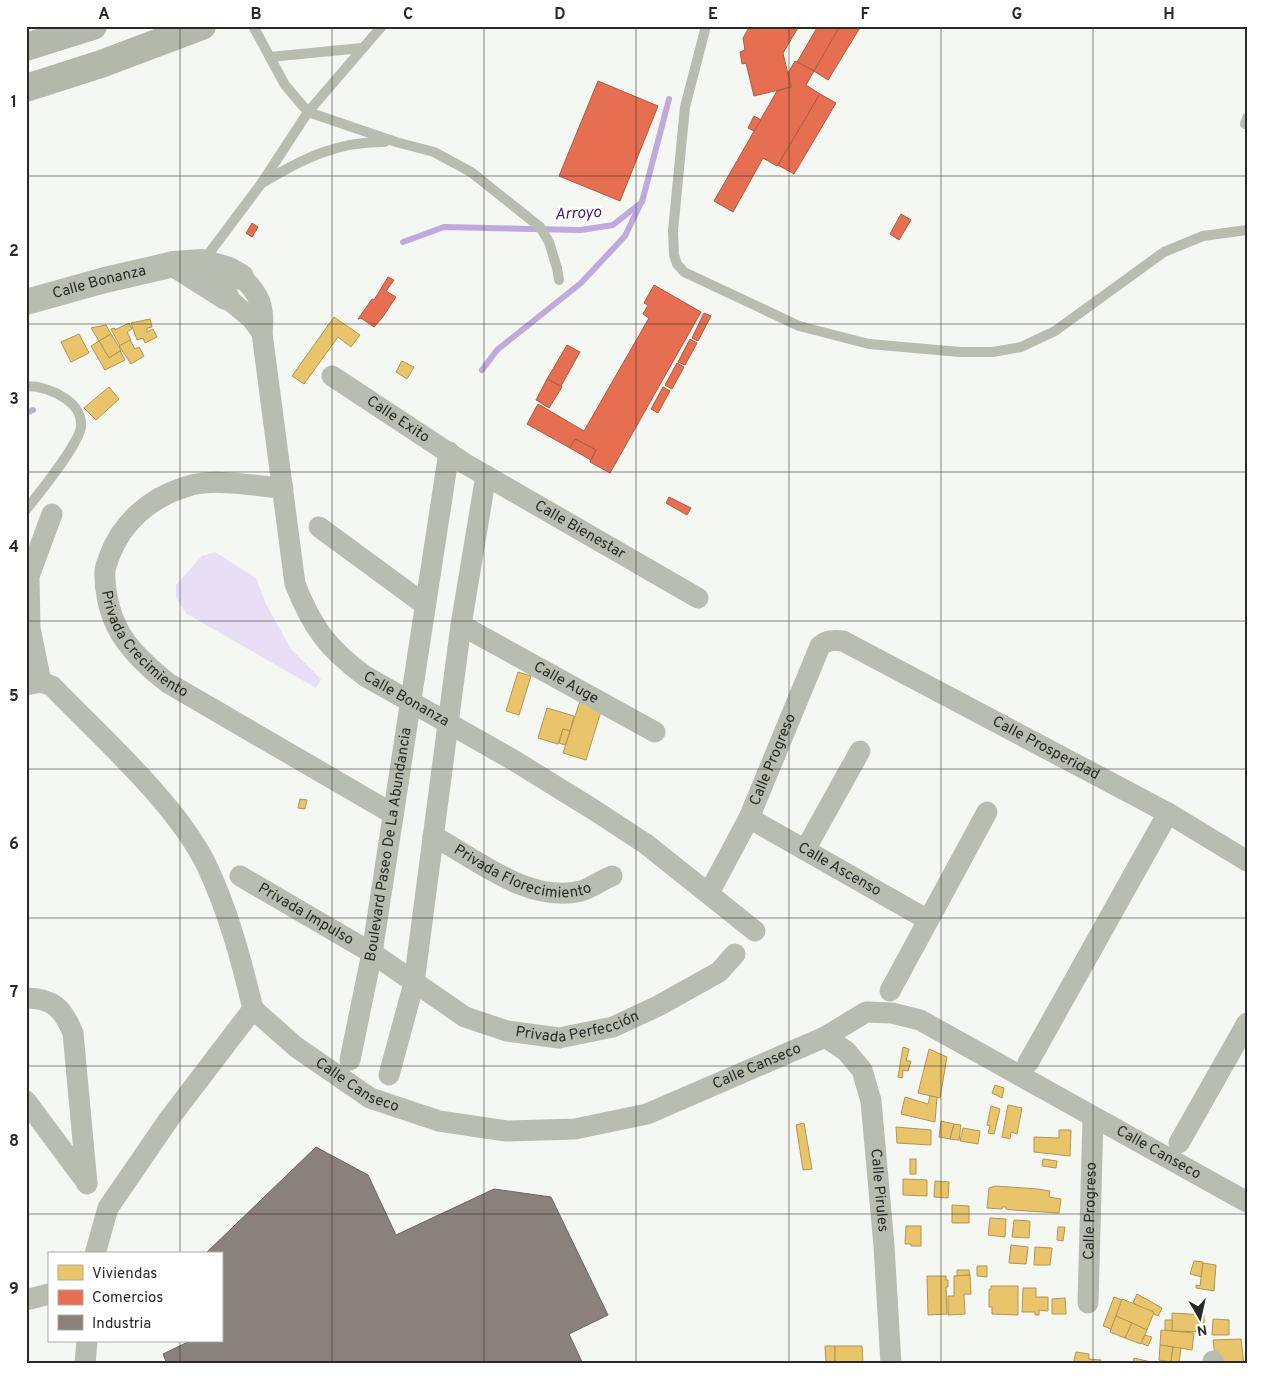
<svg xmlns="http://www.w3.org/2000/svg" width="1273" height="1390" viewBox="0 0 1273 1390" font-family="Overpass,sans-serif">
<style>
.green{fill:#e8dff6}
.homes{fill:#e9c46a;stroke:#af9656}
.shops{fill:#e76f51;stroke:#ae5a44}
.industry{fill:#8a817c;stroke:#6d6762}
.lines{fill:none;stroke-linecap:round;stroke-linejoin:round}
.stream{stroke:#c0aadd;stroke-width:6}
.service{stroke:#b8bdb2;stroke-width:10}
.minor{stroke:#b8bdb2;stroke-width:21}
.tertiary{stroke:#b8bdb2;stroke-width:26}
.trunk{stroke:#b2b8aa;stroke-width:28}
.grid{fill:none;stroke:#292a27;stroke-width:1;stroke-opacity:0.55}
.labels{text-anchor:middle;dominant-baseline:central;stroke-width:5;stroke-linejoin:round;paint-order:stroke}
.street-label{font-size:15px;fill:#292a27;stroke:#fff}
.water-label{font-size:16px;font-style:italic;fill:#491a71;stroke:#fff}
.neatline{fill:none;stroke:#292a27;stroke-width:2}
.grid-label{font-size:16px;text-anchor:middle;font-weight:bold;fill:#292a27}
</style>
<rect width="100%" height="100%" fill="#f5f7f3"/>
<path class="green" d="M215,552L256,578L266,604L291,649L321,679L316,688L187,614L176,598V585L202,556Z"/>
<g class="homes">
<path d="M334,317L360,335L351,347L338,337L304,384L292,376Z"/>
<path d="M150,319L152,327L147,328V332L153,329L157,337L145,343L143,338L137,340L131,323Z"/>
<path d="M129,323L132,329L127,332L131,340L120,346L111,329L114,328L115,330Z"/>
<path d="M106,325L111,334L99,341L91,328Z"/>
<path d="M79,334L89,353L71,362L61,342Z"/>
<path d="M111,334L121,350L109,358L99,341Z"/>
<path d="M130,340L135,349L139,347L144,356L131,364L119,346Z"/>
<path d="M99,341L109,358L120,351L125,360L105,370L91,346Z"/>
<path d="M402,361L414,367L407,379L396,372Z"/>
<path d="M109,387L119,399L96,420L84,408Z"/>
<path d="M518,672L531,676L519,715L506,711Z"/>
<path d="M580,701L602,708L586,760L563,753Z"/>
<path d="M547,708L574,716L570,731L563,729L558,744L538,738Z"/>
<path d="M563,729L570,731L565,745L559,743Z"/>
<path d="M300,799L307,800L305,809L298,808Z"/>
<path d="M903,1047L909,1049L906,1061H911L908,1071L903,1070L902,1078L898,1077Z"/>
<path d="M929,1049L947,1057L940,1098L918,1093Z"/>
<path d="M995,1085L1004,1088L1002,1098L992,1093Z"/>
<path d="M930,1096L937,1097L935,1122L901,1114L905,1097L928,1104Z"/>
<path d="M1008,1105L1022,1108L1017,1134L1011,1132L1010,1139L1002,1137Z"/>
<path d="M991,1106L1000,1109L994,1134L988,1133L990,1126L987,1125Z"/>
<path d="M941,1121L954,1124L950,1139L939,1137Z"/>
<path d="M804,1123L812,1169L803,1170L796,1125Z"/>
<path d="M954,1124L961,1125L959,1140L950,1139Z"/>
<path d="M896,1127L931,1130V1145L897,1143Z"/>
<path d="M963,1128L980,1131L978,1144L960,1141Z"/>
<path d="M1059,1130H1071L1070,1156L1034,1152V1137L1059,1138Z"/>
<rect x="910" y="1159" width="6" height="15"/>
<path d="M1043,1159L1057,1161L1056,1168L1042,1166Z"/>
<path d="M903,1179L927,1180V1196L903,1195Z"/>
<path d="M935,1181L949,1182L948,1198L934,1197Z"/>
<path d="M995,1186L1038,1189L1050,1191L1049,1197L1061,1199L1059,1213L1013,1210L1006,1209V1207H1002V1209L987,1208L989,1188Z"/>
<path d="M952,1205L969,1206V1223H952Z"/>
<path d="M990,1218L1006,1219L1005,1237L988,1235Z"/>
<path d="M1014,1220L1030,1221L1029,1238L1012,1237Z"/>
<path d="M906,1226H921V1246H911V1244H905Z"/>
<path d="M1058,1227H1065L1063,1241L1057,1240Z"/>
<path d="M1011,1245L1028,1247L1026,1264L1009,1263Z"/>
<path d="M1035,1247L1052,1248L1050,1265H1034Z"/>
<path d="M1194,1261L1203,1262L1202,1277L1190,1274Z"/>
<path d="M1203,1263L1216,1265L1214,1291L1196,1288V1285L1200,1286Z"/>
<path d="M977,1266H987V1277L977,1276Z"/>
<path d="M957,1270H969L970,1275L957,1276Z"/>
<path d="M970,1275L971,1294H964L965,1314L948,1315V1296H954V1276Z"/>
<path d="M927,1276H946V1280H948V1287H946L947,1314L928,1315Z"/>
<path d="M991,1286H1018V1315L992,1314V1307H989V1290L991,1289Z"/>
<path d="M1023,1288H1036V1297H1048V1311L1039,1310V1315H1035V1312H1022Z"/>
<path d="M1137,1294L1162,1308L1158,1316L1133,1303Z"/>
<path d="M1114,1297L1122,1300L1111,1329L1103,1326Z"/>
<path d="M1065,1298L1066,1314H1052V1299Z"/>
<path d="M1122,1299L1154,1312L1147,1330L1116,1316Z"/>
<path d="M1172,1313L1204,1315V1332L1172,1331Z"/>
<path d="M1116,1316L1132,1323L1125,1338L1110,1332Z"/>
<path d="M1213,1319L1229,1320V1335H1212Z"/>
<path d="M1165,1320H1172V1331L1165,1330Z"/>
<path d="M1132,1323L1147,1330L1141,1344L1125,1338Z"/>
<path d="M1161,1330L1194,1333L1192,1350L1160,1345Z"/>
<path d="M1145,1335L1152,1337L1148,1346L1141,1343Z"/>
<path d="M1241,1339L1244,1364H1216L1213,1340Z"/>
<path d="M1160,1345L1173,1347L1171,1362L1159,1360Z"/>
<path d="M825,1346H835V1364H826Z"/>
<path d="M835,1346H862L863,1364H835Z"/>
<path d="M1173,1347L1181,1348L1179,1363L1171,1362Z"/>
<path d="M1076,1352L1089,1354V1359L1101,1360L1100,1363L1105,1364H1073Z"/>
<path d="M1134,1358L1151,1362V1364H1133Z"/>
</g>
<g class="shops">
<path d="M750,26H799L783,53L791,87L754,96L746,63L742,64L740,52L745,50L743,38Z"/>
<path d="M818,26H840L814,71L797,62Z"/>
<path d="M840,26H861L828,80L814,71Z"/>
<path d="M795,61L814,71L806,85L820,94L777,166L763,158L733,212L714,201L777,91L791,87L788,73Z"/>
<path d="M598,81L658,106L620,201L559,176Z"/>
<path d="M820,94L836,103L794,174L778,165Z"/>
<path d="M754,116L761,120L754,131L748,128Z"/>
<path d="M901,214L911,220L899,240L890,234Z"/>
<path d="M252,223L258,227L252,237L246,233Z"/>
<path d="M388,277L394,280L386,291L396,297L382,318L374,327L361,318L358,319L372,299L374,300Z"/>
<path d="M654,285L701,312L610,473L590,462L596,450L575,439L570,448L527,424L538,404L584,431L649,318L643,314L648,305L644,303Z"/>
<path d="M704,313L711,316L698,341L692,338Z"/>
<path d="M690,339L697,343L685,365L678,362Z"/>
<path d="M567,345L580,352L561,386L547,379Z"/>
<path d="M677,363L684,367L672,389L665,385Z"/>
<path d="M547,379L562,387L549,408L536,400Z"/>
<path d="M663,387L670,391L658,413L651,409Z"/>
<path d="M575,439L596,450L591,460L570,448Z"/>
<path d="M669,497L691,508L687,515L666,503Z"/>
</g>
<path class="industry" d="M316,1147L368,1175L396,1235L494,1189L551,1197L608,1315L569,1334L583,1364H167L163,1354L190,1341H221V1254H205Z"/>
<g class="lines">
<g class="stream">
<path d="M403,242L444,227L581,230L613,225L642,202L669,99"/>
<path d="M482,370L497,350L581,283L625,236L640,205"/>
<path d="M26,413L33,410"/>
</g>
<g class="service">
<path d="M253,26L285,85L308,112L396,142L434,152L471,172L540,227L549,242L557,268L559,280"/>
<path d="M706,26L685,107L673,231L674,255L677,264L684,272L799,326L869,344L960,352H993L1021,347L1055,331L1164,252L1203,236L1247,230"/>
<path d="M270,57L362,48"/>
<path d="M1245,124L1247,118"/>
<path d="M264,182C302,159 338,141 385,142"/>
<path d="M204,260L261,184L308,112L382,26"/>
<path d="M26,386C41,386 53,390 66,399C75,405 82,415 81,427C78,446 39,493 26,510"/>
</g>
<g class="minor">
<path id="s1" d="M241,277C260,293 265,308 262,333L295,584C312,627 328,649 365,676L515,761L594,810L646,844L755,931"/>
<path d="M226,297L252,319L262,333"/>
<path id="s2" d="M332,376L464,463L698,598"/>
<path id="s3" d="M283,488C252,486 215,477 185,487C150,498 122,522 109,557C108,561 105,567 105,571C104,589 109,611 117,627C126,647 151,670 168,683L393,814"/>
<path d="M319,527L424,604"/>
<path id="s4" d="M461,625L655,732"/>
<path d="M41,682L30,628L29,576L52,514"/>
<path d="M26,685L41,682L52,686C101,737 175,802 206,864C228,910 241,959 253,1009"/>
<path id="s5" d="M749,818L928,920"/>
<path id="s6" d="M433,836C477,859 528,904 581,891C591,888 602,880 612,876"/>
<path d="M805,850L860,751"/>
<path id="s7" d="M240,876L372,953L465,1017L507,1031L559,1038L613,1027L658,1006L719,972L735,954"/>
<path id="s8" d="M709,893L749,818L820,646C827,640 833,640 843,641L1168,813L1247,861"/>
<path d="M890,991L987,812"/>
<path d="M26,998C53,998 63,1009 73,1033L87,1184"/>
<path id="s9" d="M253,1009L296,1047L370,1098L439,1121L506,1131L575,1129L647,1114L825,1037L866,1012L892,1013L920,1020L1247,1202"/>
<path id="s10" d="M825,1037L846,1051L862,1070L871,1101L884,1246L891,1364"/>
<path id="s11" d="M350,1060L372,953L449,452"/>
<path d="M1028,1063L1168,813"/>
<path d="M389,1075L414,983L461,625L486,475"/>
<path d="M26,1101L87,1183"/>
<path d="M1179,1143L1247,1023"/>
<path d="M95,1254L108,1208L169,1119L253,1009"/>
<path d="M26,1300L49,1294"/>
<path id="s12" d="M1088,1303L1093,1118"/>
<path d="M1213,1361L1214,1364"/>
<path d="M85,1364L87,1341"/>
</g>
<g class="tertiary">
<path d="M174,264L226,297"/>
<path id="s13" d="M26,302L105,280L174,264L202,262L229,270L241,277"/>
</g>
<g class="trunk">
<path d="M26,47L93,26"/>
<path d="M26,88L101,64L202,26"/>
</g>
</g>
<path class="grid" d="M180,26V1254M332,26V1364M484,26V1364M636,26V1364M789,26V1364M941,26V1364M1093,26V1364M26,176H1247M26,324H1247M26,472H1247M26,621H1247M26,769H1247M26,918H1247M26,1066H1247M26,1214H1247M180,1341V1364"/>
<g class="labels">
<g class="street-label">
<text stroke="none"><textPath href="#s13" startOffset="76">Calle Bonanza</textPath></text>
<text stroke="none"><textPath href="#s2" startOffset="79">Calle Exito</textPath></text>
<text stroke="none"><textPath href="#s2" startOffset="292">Calle Bienestar</textPath></text>
<text stroke="none"><textPath href="#s3" startOffset="308">Privada Crecimiento</textPath></text>
<text stroke="none"><textPath href="#s4" startOffset="120">Calle Auge</textPath></text>
<text stroke="none"><textPath href="#s1" startOffset="481">Calle Bonanza</textPath></text>
<text stroke="none"><textPath href="#s8" startOffset="525">Calle Prosperidad</textPath></text>
<text stroke="none"><textPath href="#s8" startOffset="148">Calle Progreso</textPath></text>
<text stroke="none"><textPath href="#s11" startOffset="219">Boulevard Paseo De La Abundancia</textPath></text>
<text stroke="none"><textPath href="#s6" startOffset="99">Privada Florecimiento</textPath></text>
<text stroke="none"><textPath href="#s5" startOffset="104">Calle Ascenso</textPath></text>
<text stroke="none"><textPath href="#s7" startOffset="76">Privada Impulso</textPath></text>
<text stroke="none"><textPath href="#s7" startOffset="382">Privada Perfección</textPath></text>
<text stroke="none"><textPath href="#s9" startOffset="550">Calle Canseco</textPath></text>
<text stroke="none"><textPath href="#s9" startOffset="130">Calle Canseco</textPath></text>
<text stroke="none"><textPath href="#s9" startOffset="1000">Calle Canseco</textPath></text>
<text stroke="none"><textPath href="#s10" startOffset="172">Calle Pirules</textPath></text>
<text stroke="none"><textPath href="#s12" startOffset="92">Calle Progreso</textPath></text>
</g>
<g class="water-label">
<text transform="translate(578 214) rotate(-3)">Arroyo</text>
</g>
</g>
<rect width="1273" height="1390" fill="none" stroke="#ffffff" stroke-width="55"/>
<rect x="48" y="1252" width="175" height="90" fill="#ffffff" stroke="#a9aaa9"/>
<rect x="58" y="1265" width="25" height="15" fill="#e9c46a" stroke="#a9aaa9"/>
<text x="92" y="1278" font-size="15" fill="#292a27">Viviendas</text>
<rect x="58" y="1290" width="25" height="15" fill="#e76f51" stroke="#a9aaa9"/>
<text x="92" y="1302" font-size="15" fill="#292a27">Comercios</text>
<rect x="58" y="1315" width="25" height="15" fill="#8a817c" stroke="#a9aaa9"/>
<text x="92" y="1328" font-size="15" fill="#292a27">Industria</text>
<g transform="translate(1200 1318) rotate(171)" stroke="#ffffff" stroke-width="4" paint-order="stroke">
<path d="M0-4L9 19L0 12L-9 19Z" fill="#292a27"/>
<text y="-8" font-size="14" font-weight="bold" text-anchor="middle" fill="#292a27">N</text>
</g>
<rect x="28" y="28" width="1218" height="1334" class="neatline"/>
<g class="grid-label">
<text x="104" y="19">A</text>
<text x="256" y="19">B</text>
<text x="408" y="19">C</text>
<text x="560" y="19">D</text>
<text x="713" y="19">E</text>
<text x="865" y="19">F</text>
<text x="1017" y="19">G</text>
<text x="1169" y="19">H</text>
<text x="14" y="107">1</text>
<text x="14" y="256">2</text>
<text x="14" y="404">3</text>
<text x="14" y="552">4</text>
<text x="14" y="701">5</text>
<text x="14" y="849">6</text>
<text x="14" y="997">7</text>
<text x="14" y="1146">8</text>
<text x="14" y="1294">9</text>
</g>
</svg>
